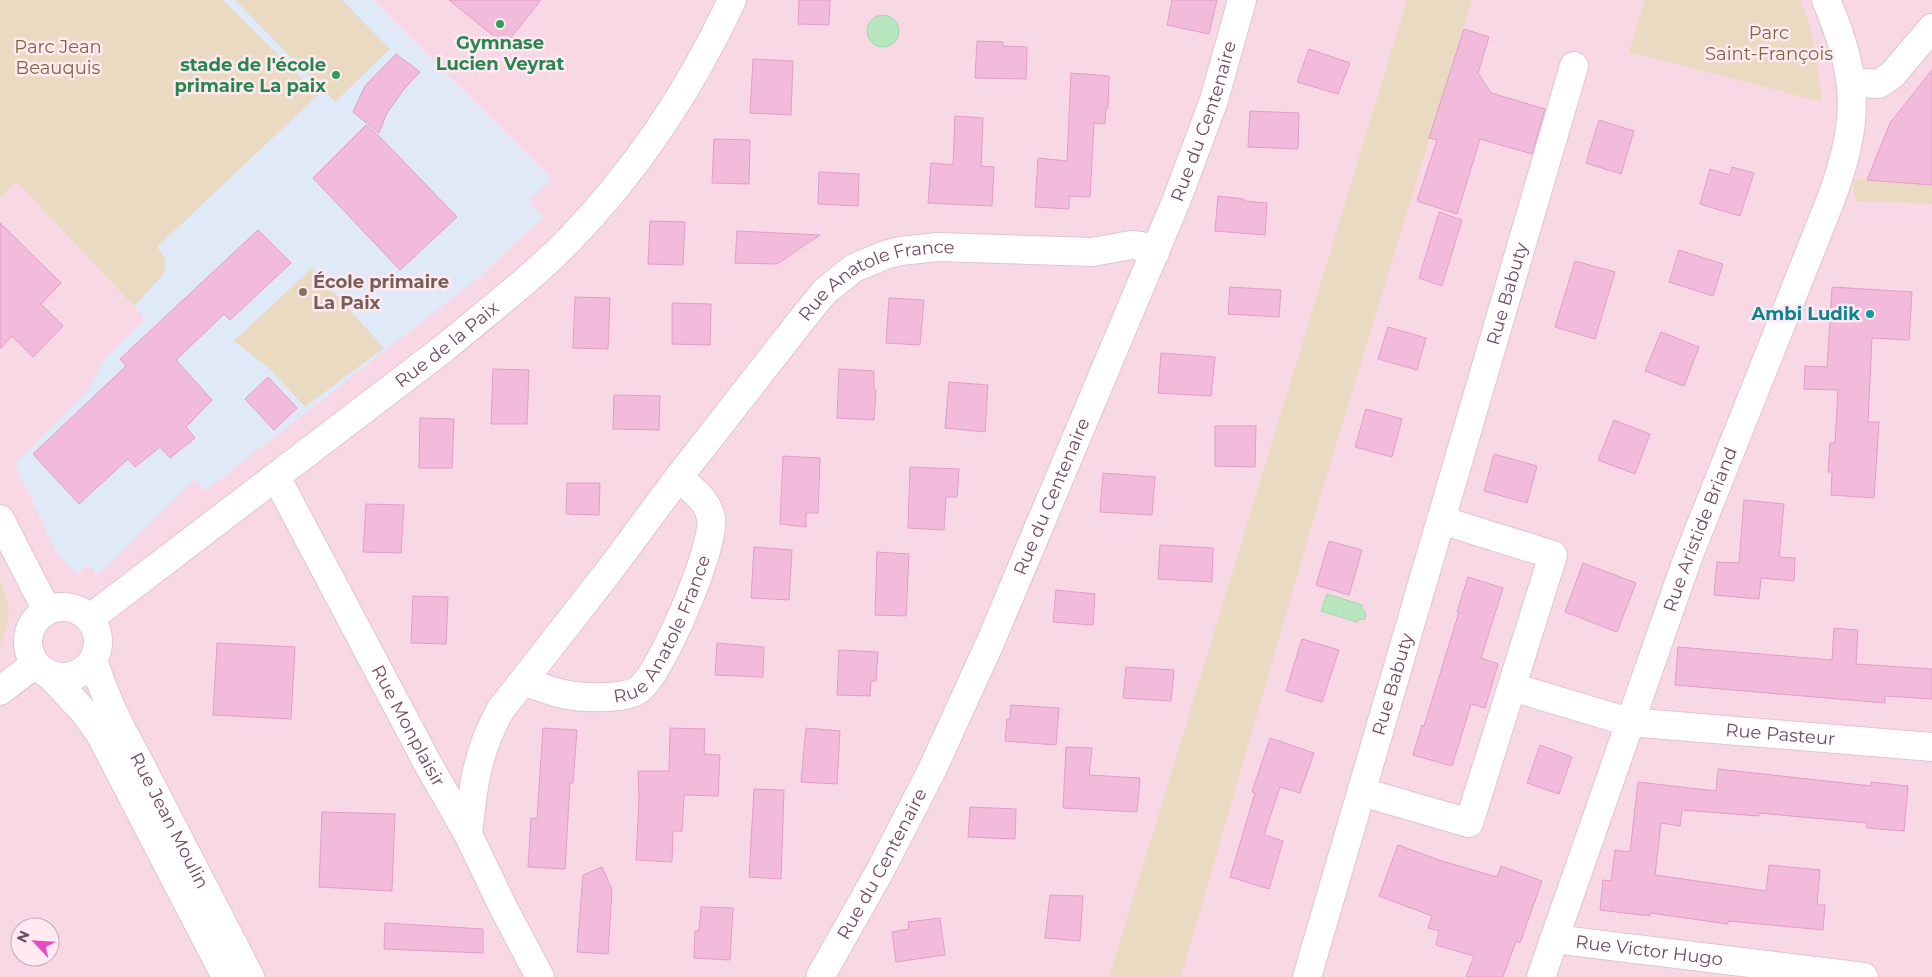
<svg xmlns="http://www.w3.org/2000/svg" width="1932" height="977" viewBox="0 0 1932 977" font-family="Montserrat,sans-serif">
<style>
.residential{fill:#f9d8e6;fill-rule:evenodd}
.education{fill:#e0e9f8}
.green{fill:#eadac2}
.water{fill:#b8e6bf;stroke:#9ed7a8}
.building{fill:#f2bbdb;stroke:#e49cc7}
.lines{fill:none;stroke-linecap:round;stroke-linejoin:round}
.minor-casing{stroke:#e3c2d2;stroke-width:30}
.tertiary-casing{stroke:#e3c2d2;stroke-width:30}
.minor{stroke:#fff;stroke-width:28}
.tertiary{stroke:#fff;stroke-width:28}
.leisure-dot{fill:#2e9e5b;stroke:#ffeaf2;stroke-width:2}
.education-dot{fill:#8d6e63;stroke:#ffeaf2;stroke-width:2}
.culture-dot{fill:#0f9aa8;stroke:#ffeaf2;stroke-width:2}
.labels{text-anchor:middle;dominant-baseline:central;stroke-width:5;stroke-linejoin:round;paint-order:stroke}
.park-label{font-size:18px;fill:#7a6a42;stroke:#ffeaf2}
.leisure-label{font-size:18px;font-weight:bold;fill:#27864d;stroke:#ffeaf2}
.street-label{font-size:18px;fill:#744964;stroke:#ffeaf2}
.education-label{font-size:18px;font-weight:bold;fill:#785e54;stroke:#ffeaf2;text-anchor:start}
.culture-label{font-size:18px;font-weight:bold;fill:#0d838f;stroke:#ffeaf2;text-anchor:end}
</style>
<rect width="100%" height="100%" fill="#fce4ed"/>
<path class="residential" d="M0,0H1932V977H0V646L6,633L8,599L0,579ZM20,927H50V957H20Z"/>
<path class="education" d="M223,0H373L552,179L529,202L543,217L477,279L205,491L195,479L98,575L88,564L78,574L58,555L15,464L89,390L103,361L146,319L134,306L161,277L166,260L157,247L318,95Z"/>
<g class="green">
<path d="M0,0H223L318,95L157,247L166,260L164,272L161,277L134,306L16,181L0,198Z"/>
<path d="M235,0H342L390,49L335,102Z"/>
<path d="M1407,0H1472L1318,504L1181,977H1109Z"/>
<path d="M1645,0H1800C1815,32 1818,67 1822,102L1629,52Z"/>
<path d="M1853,179L1932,185V204L1855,201Z"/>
<path d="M312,268L384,348L305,407L271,370L234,341Z"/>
<path d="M0,579C11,606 12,619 0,646Z"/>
</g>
<g class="water">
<circle cx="883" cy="31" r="16"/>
<path d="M1327,594L1362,605V608L1366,613L1365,619L1358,620L1357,622L1321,611Z"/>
</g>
<g class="building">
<path d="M449,0H541L505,45Z"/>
<path d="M799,0H830L829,25L798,24Z"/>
<path d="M1172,0H1217L1209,34L1167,25Z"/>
<path d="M1464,29L1489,37L1478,73L1491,93L1545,109L1532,154L1480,139L1457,214L1417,201L1437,140L1429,138Z"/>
<path d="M977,41L1003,42V46L1027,47L1026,79L975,78Z"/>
<path d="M1309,49L1350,63L1338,94L1297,82Z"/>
<path d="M396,54L420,72L404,89L387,113L379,133L353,112L365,86Z"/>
<path d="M753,59L793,61L791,115L750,113Z"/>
<path d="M1932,70V185L1867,180L1890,123Z"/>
<path d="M1071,73L1109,76L1108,108H1106L1105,124L1094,123L1090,197L1069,196V209L1035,207L1038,158L1067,161Z"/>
<path d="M1250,111L1299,113L1298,149L1248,147Z"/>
<path d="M955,116L983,118L981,166L994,167L992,206L928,203L931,163L953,165Z"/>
<path d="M1599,120L1634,131L1621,174L1586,163Z"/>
<path d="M366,125L379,136L457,217L400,270L313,178Z"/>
<path d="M714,139L750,140L749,184L712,183Z"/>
<path d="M1732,167L1754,173L1740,216L1700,204L1710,169L1730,175Z"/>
<path d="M819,172L859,174L858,206L818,204Z"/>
<path d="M1218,196L1244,199V201L1267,203L1265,235L1215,231Z"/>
<path d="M1439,212L1462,220L1442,286L1419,278Z"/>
<path d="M650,221L685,222L683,265L648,264Z"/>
<path d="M0,223L61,283L41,304L63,326L33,357L12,336L0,349Z"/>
<path d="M258,230L291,263L230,320L224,314L176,360L212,400L186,427L195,438L170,458L160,447L135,467L128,459L79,504L33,454L126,366L120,359Z"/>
<path d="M737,231L820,235L777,264L735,263Z"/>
<path d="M1679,250L1723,264L1713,296L1669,282Z"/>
<path d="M1575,261L1615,272L1595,339L1555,327Z"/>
<path d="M1230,287L1281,290L1279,317L1228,314Z"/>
<path d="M1832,287L1912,292L1909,340L1872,338L1868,422H1879L1874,498L1831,495L1832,472H1828L1830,443H1835L1838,390L1804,389L1805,366L1827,367Z"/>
<path d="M575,297L610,298L608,349L573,348Z"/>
<path d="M889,298L924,300L920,345L886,343Z"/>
<path d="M672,303L711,304L710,345L672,344Z"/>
<path d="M1388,327L1426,338L1417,370L1378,359Z"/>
<path d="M1661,332L1699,347L1684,386L1645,371Z"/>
<path d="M1161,353L1215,357L1211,396L1158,393Z"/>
<path d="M493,369L529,370L527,424H491Z"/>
<path d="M839,369L874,371V389L876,390L874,420L837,418Z"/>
<path d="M268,377L297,408L274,430L245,399Z"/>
<path d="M949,382L988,385L985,432L945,428Z"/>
<path d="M614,395L660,396L659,430L613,429Z"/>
<path d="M1366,409L1402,419L1392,457L1355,447Z"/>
<path d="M420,418L454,419L452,468H419Z"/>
<path d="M1614,420L1650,434L1635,474L1598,460Z"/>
<path d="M1215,426H1256L1255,467L1215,466Z"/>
<path d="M1494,454L1537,466L1527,503L1484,491Z"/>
<path d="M783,456L820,458L818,513H806V527L780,524Z"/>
<path d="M910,467L959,469L957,497H946L944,530L908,528Z"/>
<path d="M1103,473L1155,477L1152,515L1100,512Z"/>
<path d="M567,483H600L599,515L566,514Z"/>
<path d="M1744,500L1784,504L1779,557L1795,558L1794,581L1761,578L1759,599L1714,595L1717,562L1739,563Z"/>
<path d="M366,504L404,505L401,553L363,552Z"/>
<path d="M1329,541L1362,550L1349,595L1316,585Z"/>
<path d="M1160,545L1213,548L1212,582L1158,579Z"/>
<path d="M754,547L792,550L789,600L751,598Z"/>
<path d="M877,552L909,554L906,616L875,615Z"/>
<path d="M1583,563L1636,583L1617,632L1565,612Z"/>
<path d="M1468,577L1503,588L1481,658L1498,664L1485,708L1471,704L1452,766L1413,755L1422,725L1424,726L1459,612H1457Z"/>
<path d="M1056,590L1095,594L1093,625L1053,622Z"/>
<path d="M413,596L448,597L446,644L411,643Z"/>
<path d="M1834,628L1858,630L1856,664L1932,669V699L1885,696V703L1675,685L1678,647L1832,660Z"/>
<path d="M1302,639L1339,650L1322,702L1286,691Z"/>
<path d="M217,643L295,647L291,719L213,715Z"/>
<path d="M717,643L764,647L763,677L715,675Z"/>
<path d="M839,650L878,652L876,681H871L870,696L837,695Z"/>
<path d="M1126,667L1174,670L1171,701L1123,698Z"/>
<path d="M1011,705L1059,708L1056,745L1005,741L1007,719H1010Z"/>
<path d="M543,728L577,730L573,783H570L565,869L528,867L531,818L537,819Z"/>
<path d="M670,728L705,729L704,754L720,755L718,796L684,795L682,831H673L672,862L636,860L639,799L638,771H669Z"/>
<path d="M806,728L840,731L837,784L801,782Z"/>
<path d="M1270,738L1314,753L1300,793L1280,787L1264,835L1283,841L1269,889L1230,877L1255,793L1252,792Z"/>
<path d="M1540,745L1572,757L1559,794L1527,783Z"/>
<path d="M1066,747L1092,748L1089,775L1140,778L1137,812L1063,808Z"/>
<path d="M1718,769L1871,786V782L1908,786L1904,831L1867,828V823L1759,813V816L1682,810L1680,826L1661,823L1655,875L1766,891L1769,865L1820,870L1817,905H1825L1823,930L1728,921V924L1650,913V916L1600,910L1603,880L1611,881L1615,850L1630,852L1638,782L1716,791Z"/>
<path d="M754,789L784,790L781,879L749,877Z"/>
<path d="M970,807L1016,809L1015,839L968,837Z"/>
<path d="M322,812L395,814L392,891L319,887Z"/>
<path d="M1398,845L1442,861L1497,877L1501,866L1542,881L1520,943L1516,941L1503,977H1466L1474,956L1436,945L1439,931L1428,928L1432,916L1379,896Z"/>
<path d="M602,867L612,890L608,954L577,952L583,875Z"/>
<path d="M1050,895L1083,896L1080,941L1045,938Z"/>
<path d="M701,907L733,908L730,960L694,958L695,931H699Z"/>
<path d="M940,918L945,955L896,962L892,932L909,929L908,922Z"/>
<path d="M385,923L483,929V953L384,949Z"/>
</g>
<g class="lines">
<defs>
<g id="minor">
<path d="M1852,82L1879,84L1892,75L1932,28"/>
<path id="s1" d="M274,478L283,490L428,764L468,834L503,907L540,977"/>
<path id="s2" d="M89,619L443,349C486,313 530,280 569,240C637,170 691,88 732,0"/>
<path id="s3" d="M523,681C536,685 549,691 563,694C580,698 623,700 638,690C661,675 716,545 711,518C708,500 691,488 678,478"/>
<path id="s4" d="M1512,687L1629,722L1932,747"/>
<path d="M0,691L35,664"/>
<path d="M1362,792L1469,823L1553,555L1441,520"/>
<path id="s5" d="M468,834C473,786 477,751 501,709L609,571L678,478L807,313L825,291L854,268L885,255L900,251L938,247L1092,252L1131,245L1141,246L1155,253"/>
<path id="s6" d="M1554,939L1864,977"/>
<path id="s7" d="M820,977L880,871L932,770L990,643L1177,199L1214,100L1242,0"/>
<path id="s8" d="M1307,977L1574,66"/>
<path id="s9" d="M1541,977L1687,560L1831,199C1860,121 1859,77 1826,0"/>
</g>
<g id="tertiary">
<path d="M0,519L47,611"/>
<circle cx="63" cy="642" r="35"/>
<path id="s10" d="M93,660C104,694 118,725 136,756L250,977"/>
<path d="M49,674L86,714L100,734L226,977"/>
</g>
</defs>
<use href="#minor" class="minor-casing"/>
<use href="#tertiary" class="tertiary-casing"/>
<use href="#minor" class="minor"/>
<use href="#tertiary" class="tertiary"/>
</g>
<g class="leisure-dot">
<circle cx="500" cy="24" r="5"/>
<circle cx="336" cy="75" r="5"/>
</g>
<circle class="education-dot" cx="303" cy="292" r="5"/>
<circle class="culture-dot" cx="1870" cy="314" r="5"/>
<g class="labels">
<g class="park-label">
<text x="1769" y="33">Parc<tspan x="1769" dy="21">Saint-François</tspan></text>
<text x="58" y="47">Parc Jean<tspan x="58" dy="21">Beauquis</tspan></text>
</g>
<g class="leisure-label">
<text x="500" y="43">Gymnase<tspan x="500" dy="21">Lucien Veyrat</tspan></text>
<text x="326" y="65" text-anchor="end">stade de l'école<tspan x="326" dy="21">primaire La paix</tspan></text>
</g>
<g class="street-label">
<text stroke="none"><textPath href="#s7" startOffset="939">Rue du Centenaire</textPath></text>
<text stroke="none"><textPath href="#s5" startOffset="712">Rue Anatole France</textPath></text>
<text stroke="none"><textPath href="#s8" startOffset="712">Rue Babuty</textPath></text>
<text stroke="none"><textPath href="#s2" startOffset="451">Rue de la Paix</textPath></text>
<text stroke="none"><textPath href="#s7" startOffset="534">Rue du Centenaire</textPath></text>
<text stroke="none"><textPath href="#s9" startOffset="475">Rue Aristide Briand</textPath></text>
<text stroke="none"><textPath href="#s3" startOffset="181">Rue Anatole France</textPath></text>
<text stroke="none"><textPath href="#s8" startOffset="305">Rue Babuty</textPath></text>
<text stroke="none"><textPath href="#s1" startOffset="282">Rue Monplaisir</textPath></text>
<text stroke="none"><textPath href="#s4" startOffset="274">Rue Pasteur</textPath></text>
<text stroke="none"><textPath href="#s10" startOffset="178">Rue Jean Moulin</textPath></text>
<text stroke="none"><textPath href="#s7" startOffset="129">Rue du Centenaire</textPath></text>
<text stroke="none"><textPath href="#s6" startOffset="96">Rue Victor Hugo</textPath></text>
</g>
<g class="education-label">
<text x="313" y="282">École primaire<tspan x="313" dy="21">La Paix</tspan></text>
</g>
<g class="culture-label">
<text x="1860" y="314">Ambi Ludik</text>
</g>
</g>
<g transform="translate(35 942) rotate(295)"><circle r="24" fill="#ffeaf2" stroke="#c7aab9"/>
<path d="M0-4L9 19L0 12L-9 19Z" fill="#e649c0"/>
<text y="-8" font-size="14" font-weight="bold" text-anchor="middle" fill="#744964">N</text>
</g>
</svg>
